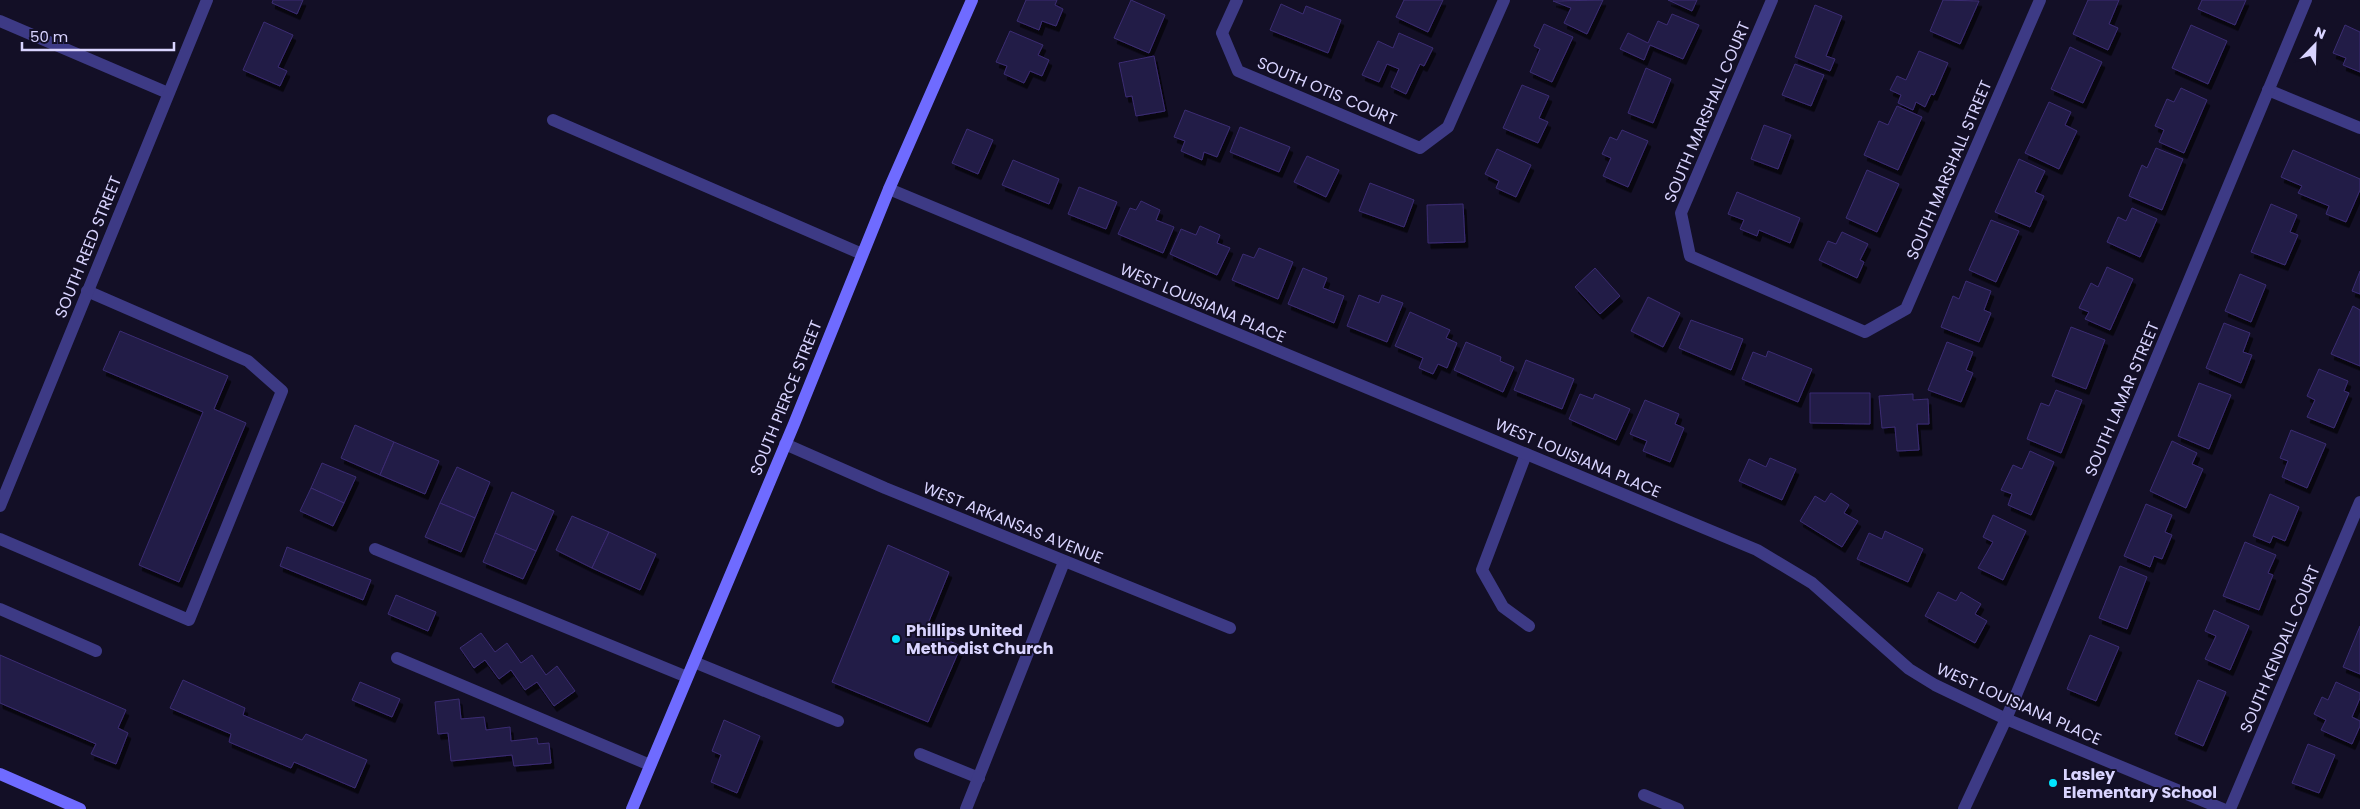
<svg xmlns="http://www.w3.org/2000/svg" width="2360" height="809" viewBox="0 0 2360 809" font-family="Poppins,sans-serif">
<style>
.building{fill:#241b47;stroke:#3b2d73;filter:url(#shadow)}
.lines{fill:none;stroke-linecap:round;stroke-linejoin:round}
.lane{stroke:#3d3a85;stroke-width:12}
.street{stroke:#3d3a85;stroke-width:12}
.secondary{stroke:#6f6bff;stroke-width:12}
.poi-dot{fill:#00e5ff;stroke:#130f26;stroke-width:2}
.labels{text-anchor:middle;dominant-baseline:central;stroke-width:4;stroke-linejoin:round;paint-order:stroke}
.street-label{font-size:16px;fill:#d9d4ff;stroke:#130f26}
.poi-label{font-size:16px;font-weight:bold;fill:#d9d4ff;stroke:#130f26;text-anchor:start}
</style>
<defs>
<filter id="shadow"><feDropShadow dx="3" dy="5.5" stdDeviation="0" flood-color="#0009"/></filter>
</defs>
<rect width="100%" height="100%" fill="#130f26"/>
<g class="building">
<path d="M273,0H303L297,14L272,3Z"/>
<path d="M1026,0H1057L1055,5L1063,9L1056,26L1042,21L1039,30L1017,21Z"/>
<path d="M1131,0L1165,15L1149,53L1114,38Z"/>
<path d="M1404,0H1443L1428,32L1396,17Z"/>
<path d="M1603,0L1587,34L1564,23L1571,8L1553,1Z"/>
<path d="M1668,0H1697L1692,11Z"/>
<path d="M1943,0L1979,1L1960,44L1930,31Z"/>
<path d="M2088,0H2119L2109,24L2118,28L2108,50L2073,34Z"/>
<path d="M2202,0H2246L2235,25L2198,9Z"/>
<path d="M1281,4L1303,14L1306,6L1341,20L1328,53L1270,30Z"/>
<path d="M1815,5L1842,16L1826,56L1835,59L1830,71L1795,57Z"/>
<path d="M1672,14L1699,25L1683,59L1650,45L1644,60L1620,49L1628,33L1648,43L1658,21L1667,25Z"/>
<path d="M264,22L293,35L278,67L287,71L280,86L243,70Z"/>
<path d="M1544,24L1573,37L1552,82L1530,72L1540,49L1534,46Z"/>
<path d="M2191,25L2227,41L2208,84L2172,68Z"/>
<path d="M2345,25L2360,32V72L2343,65L2346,58L2333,53Z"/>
<path d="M1010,31L1043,45L1038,55L1049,60L1042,76L1030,71L1024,83L1004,74L1007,66L996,62Z"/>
<path d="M1399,33L1433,48L1424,66L1420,64L1406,94L1391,87L1399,69L1387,64L1379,82L1362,75L1378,41L1393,48Z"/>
<path d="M2070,47L2102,62L2083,103L2051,89Z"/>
<path d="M1919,51L1948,63L1934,95L1931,94L1925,107L1916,102L1913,110L1898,103L1901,95L1890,90L1897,76L1906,80Z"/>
<path d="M1154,56L1165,111L1136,116L1132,96L1126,97L1119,63Z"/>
<path d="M1795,64L1824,75L1811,106L1782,95Z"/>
<path d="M1646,68L1671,79L1653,123L1628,113Z"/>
<path d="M1522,85L1549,96L1539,118L1548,122L1538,143L1503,128Z"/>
<path d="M2181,88L2207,100L2184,153L2159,142L2164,130L2155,126L2167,99L2174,102Z"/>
<path d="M2049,102L2071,112L2065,125L2077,131L2059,169L2025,153Z"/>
<path d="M1897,106L1922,117L1898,170L1864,155L1879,121L1888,125Z"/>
<path d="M1185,110L1230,127L1217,157L1204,152L1202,160L1181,151L1185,141L1174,137Z"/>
<path d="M1764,125L1791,135L1778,169L1751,159Z"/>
<path d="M1240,127L1290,147L1279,172L1230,152Z"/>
<path d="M967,129L993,140L978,174L952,163Z"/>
<path d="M1622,130L1648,141L1628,187L1603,176L1611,158L1602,154L1610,137L1617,140Z"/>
<path d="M2156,148L2183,159L2162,210L2129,196L2142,165L2147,168Z"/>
<path d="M1497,149L1531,165L1516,197L1496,188L1499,181L1485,174Z"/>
<path d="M2293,150L2360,179V190L2346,222L2326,214L2329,206L2298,193L2302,186L2281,177Z"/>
<path d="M1307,156L1339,170L1326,197L1294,182Z"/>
<path d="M2019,159L2045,171L2035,192L2044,196L2030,227L1995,212Z"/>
<path d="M1013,160L1059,179L1049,204L1002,185Z"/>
<path d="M1867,170L1899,184L1877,232L1846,218Z"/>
<path d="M1370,183L1414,200L1404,227L1359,211Z"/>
<path d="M1079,187L1117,202L1106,229L1068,214Z"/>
<path d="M1737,192L1800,218L1790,243L1759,230L1757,236L1740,229L1744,220L1728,214Z"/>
<path d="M1141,201L1160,210L1156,220L1174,227L1163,253L1118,234L1130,208L1136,210Z"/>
<path d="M1463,204L1465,242L1428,243L1427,205Z"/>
<path d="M2271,204L2297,215L2290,232L2298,235L2285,265L2251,252Z"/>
<path d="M2132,208L2157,219L2140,257L2107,242L2118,217L2126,221Z"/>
<path d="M1991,220L2019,231L1996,282L1969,270Z"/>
<path d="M1200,226L1220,235L1217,243L1230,248L1217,275L1170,254L1181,229L1196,235Z"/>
<path d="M1842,232L1868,244L1860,260L1864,262L1857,278L1819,260L1828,241L1836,244Z"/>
<path d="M1259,248L1293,262L1278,299L1232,280L1243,254L1254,258Z"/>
<path d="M2107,267L2133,279L2110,330L2085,319L2089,312L2079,308L2091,283L2098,287Z"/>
<path d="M1303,268L1327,278L1323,288L1344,296L1334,323L1288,304Z"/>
<path d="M1595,268L1620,296L1600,314L1575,287Z"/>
<path d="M2360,271V294L2352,291Z"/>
<path d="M2240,274L2266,285L2251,322L2225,311Z"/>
<path d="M1966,281L1991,291L1984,310L1991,313L1979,342L1941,327L1953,296L1959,299Z"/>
<path d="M1359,295L1379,303L1382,295L1403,303L1387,342L1347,326Z"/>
<path d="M1648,297L1680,313L1663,347L1631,331Z"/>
<path d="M2353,306L2360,310V366L2331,354Z"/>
<path d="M1410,312L1450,330L1446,338L1457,343L1447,368L1438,364L1433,374L1419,368L1423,358L1395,346Z"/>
<path d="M1691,320L1743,339L1731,370L1679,348Z"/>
<path d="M2224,323L2250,333L2243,352L2252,355L2241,383L2206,368Z"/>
<path d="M2071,327L2105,340L2086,389L2052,376Z"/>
<path d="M120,331L228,376L214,409L246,423L179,582L139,565L203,412L103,370Z"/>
<path d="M1466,342L1501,357L1500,361L1514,367L1503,392L1454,370Z"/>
<path d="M1947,342L1973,352L1966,370L1973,373L1961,402L1928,390Z"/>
<path d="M1768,351L1812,369L1798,402L1742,379L1753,352L1766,357Z"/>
<path d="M1526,360L1574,379L1562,409L1514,390Z"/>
<path d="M2319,369L2348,381L2344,391L2349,393L2334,428L2307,417L2315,400L2307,396Z"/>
<path d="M2199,383L2231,395L2209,449L2178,436Z"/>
<path d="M2056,390L2082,400L2061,453L2027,439L2041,403L2049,406Z"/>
<path d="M1810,393H1870V424L1810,423Z"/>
<path d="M1580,394L1593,399L1595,394L1630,409L1616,440L1569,419Z"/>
<path d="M1913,394V400L1928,399L1929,424H1917L1919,450L1897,451L1895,427L1882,428L1879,396Z"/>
<path d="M1645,400L1679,414L1675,424L1684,428L1670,462L1643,451L1647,441L1630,434Z"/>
<path d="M355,425L394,442L380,475L341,458Z"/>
<path d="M2291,430L2326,444L2307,488L2282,477L2288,461L2280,458Z"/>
<path d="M2172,441L2197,453L2192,464L2203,469L2186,508L2150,491Z"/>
<path d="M394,442L439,461L425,494L380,475Z"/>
<path d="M2030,451L2054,462L2031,515L2008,505L2012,494L2001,490L2013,465L2022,469Z"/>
<path d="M1770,458L1796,469L1782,500L1739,481L1749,459L1766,467Z"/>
<path d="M322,463L356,477L344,503L311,488Z"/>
<path d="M457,467L490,482L475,518L440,503Z"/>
<path d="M311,488L344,503L333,526L300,511Z"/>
<path d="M512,492L554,511L536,551L495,533Z"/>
<path d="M1831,493L1849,505L1844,513L1858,521L1842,547L1800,521L1815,496L1825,502Z"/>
<path d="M2270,494L2299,507L2285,541L2273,536L2270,543L2253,536Z"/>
<path d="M440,503L475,518L461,552L425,537Z"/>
<path d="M2146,504L2172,515L2165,532L2172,535L2162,559L2154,556L2150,567L2124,556Z"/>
<path d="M1993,515L2026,531L2003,580L1978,568L1993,542L1983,537Z"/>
<path d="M572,516L609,532L592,568L556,550Z"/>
<path d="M1885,531L1923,549L1908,582L1857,559L1869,533L1882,539Z"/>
<path d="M609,532L656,554L640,590L592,568Z"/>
<path d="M495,533L536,551L523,579L483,562Z"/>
<path d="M2245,542L2276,555L2268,573L2273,575L2259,610L2223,596Z"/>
<path d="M888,545L949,572L925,631L961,646L928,722L832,682Z"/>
<path d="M287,547L371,580L363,600L280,566Z"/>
<path d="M2120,566L2147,577L2127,629L2099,618Z"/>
<path d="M1938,592L1956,601L1961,592L1981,604L1975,614L1987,621L1975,643L1925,616Z"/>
<path d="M396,595L436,612L428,631L388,614Z"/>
<path d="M2214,610L2249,626L2230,670L2205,659L2216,636L2205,631Z"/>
<path d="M2360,626V674L2343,667Z"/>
<path d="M481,633L495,652L507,643L521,663L532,655L546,675L557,666L575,691L554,706L537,682L525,690L511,670L499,679L485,660L474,668L460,648Z"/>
<path d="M2090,635L2119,647L2096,701L2067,689Z"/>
<path d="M0,655L126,710L118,728L128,733L116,764L91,754L96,744L0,703Z"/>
<path d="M183,680L245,708L243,715L302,740L306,734L367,760L355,788L294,762L291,768L229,742L231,734L170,708Z"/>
<path d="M2198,680L2226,692L2203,746L2175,734Z"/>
<path d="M360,682L400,699L392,717L352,700Z"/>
<path d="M2336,682L2360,693V698L2352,717L2360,721V726L2352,744L2321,730L2326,720L2314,714L2322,697L2328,700Z"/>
<path d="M459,699L461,719L484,717L486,730L510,727L511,741L537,738L538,744L549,743L551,763L514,766L512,755L451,761L448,733L438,734L435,702Z"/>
<path d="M724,720L760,736L737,793L711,782L721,755L712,751Z"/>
<path d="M2308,744L2335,755L2319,793L2292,783Z"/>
</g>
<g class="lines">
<g class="lane">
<path d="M553,120L862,254"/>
<path d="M1526,454L1482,570L1503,607L1529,626"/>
<path d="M0,539L189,620L282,391L248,361L87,291"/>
<path d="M375,549L687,677"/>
<path d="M0,609L96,651"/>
<path d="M397,658L650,765"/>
<path d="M694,662L838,721"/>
<path d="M920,754L979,778"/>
</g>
<g class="street">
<path d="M1237,0L1222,33L1238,71L1420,148L1448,127L1504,0"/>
<path d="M1772,0L1681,213L1690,256L1865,332L1906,309L2040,0"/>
<path d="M0,21L168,93"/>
<path d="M2268,90L2360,128"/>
<path d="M889,189L1757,550L1812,583L1909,669L1935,685L2006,719L2223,809"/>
<path d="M785,444L885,488L1230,628"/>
<path d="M0,506L207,0"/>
<path d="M1644,795L1678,809"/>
<path d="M966,809L1064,562"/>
<path d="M1964,809L2006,719L2306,0"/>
<path d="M2230,809L2360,502"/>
</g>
<g class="secondary">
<path d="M0,774L80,809"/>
<path d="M632,809L794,424L889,189L972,0"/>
</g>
</g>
<g class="poi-dot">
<circle cx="896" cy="639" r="5"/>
<circle cx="2053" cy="783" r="5"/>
</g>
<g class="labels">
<g class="street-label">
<text transform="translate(1327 91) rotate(23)">SOUTH OTIS COURT</text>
<text transform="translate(1707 112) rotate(-67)">SOUTH MARSHALL COURT</text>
<text transform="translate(1949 170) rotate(-67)">SOUTH MARSHALL STREET</text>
<text transform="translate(88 247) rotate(-68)">SOUTH REED STREET</text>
<text transform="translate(1203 303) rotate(23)">WEST LOUISIANA PLACE</text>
<text transform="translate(786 398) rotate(-68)">SOUTH PIERCE STREET</text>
<text transform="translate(2122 399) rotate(-67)">SOUTH LAMAR STREET</text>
<text transform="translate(1578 458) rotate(23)">WEST LOUISIANA PLACE</text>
<text transform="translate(1013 523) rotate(22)">WEST ARKANSAS AVENUE</text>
<text transform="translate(2280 649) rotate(-67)">SOUTH KENDALL COURT</text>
<text transform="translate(2019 704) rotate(24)">WEST LOUISIANA PLACE</text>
</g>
<g class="poi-label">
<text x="906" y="630">Phillips United<tspan x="906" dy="18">Methodist Church</tspan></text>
<text x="2063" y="774">Lasley<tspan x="2063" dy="18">Elementary School</tspan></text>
</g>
</g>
<g transform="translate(2315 45) rotate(23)" stroke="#130f26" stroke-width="4" paint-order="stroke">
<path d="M0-4L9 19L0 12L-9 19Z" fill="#d9d4ff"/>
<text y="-8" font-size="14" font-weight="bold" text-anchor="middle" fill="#d9d4ff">N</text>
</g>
<path d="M22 42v8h152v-8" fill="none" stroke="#d9d4ff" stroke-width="2.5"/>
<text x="30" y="42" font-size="15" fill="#d9d4ff" stroke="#130f26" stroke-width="4" paint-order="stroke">50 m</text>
</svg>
